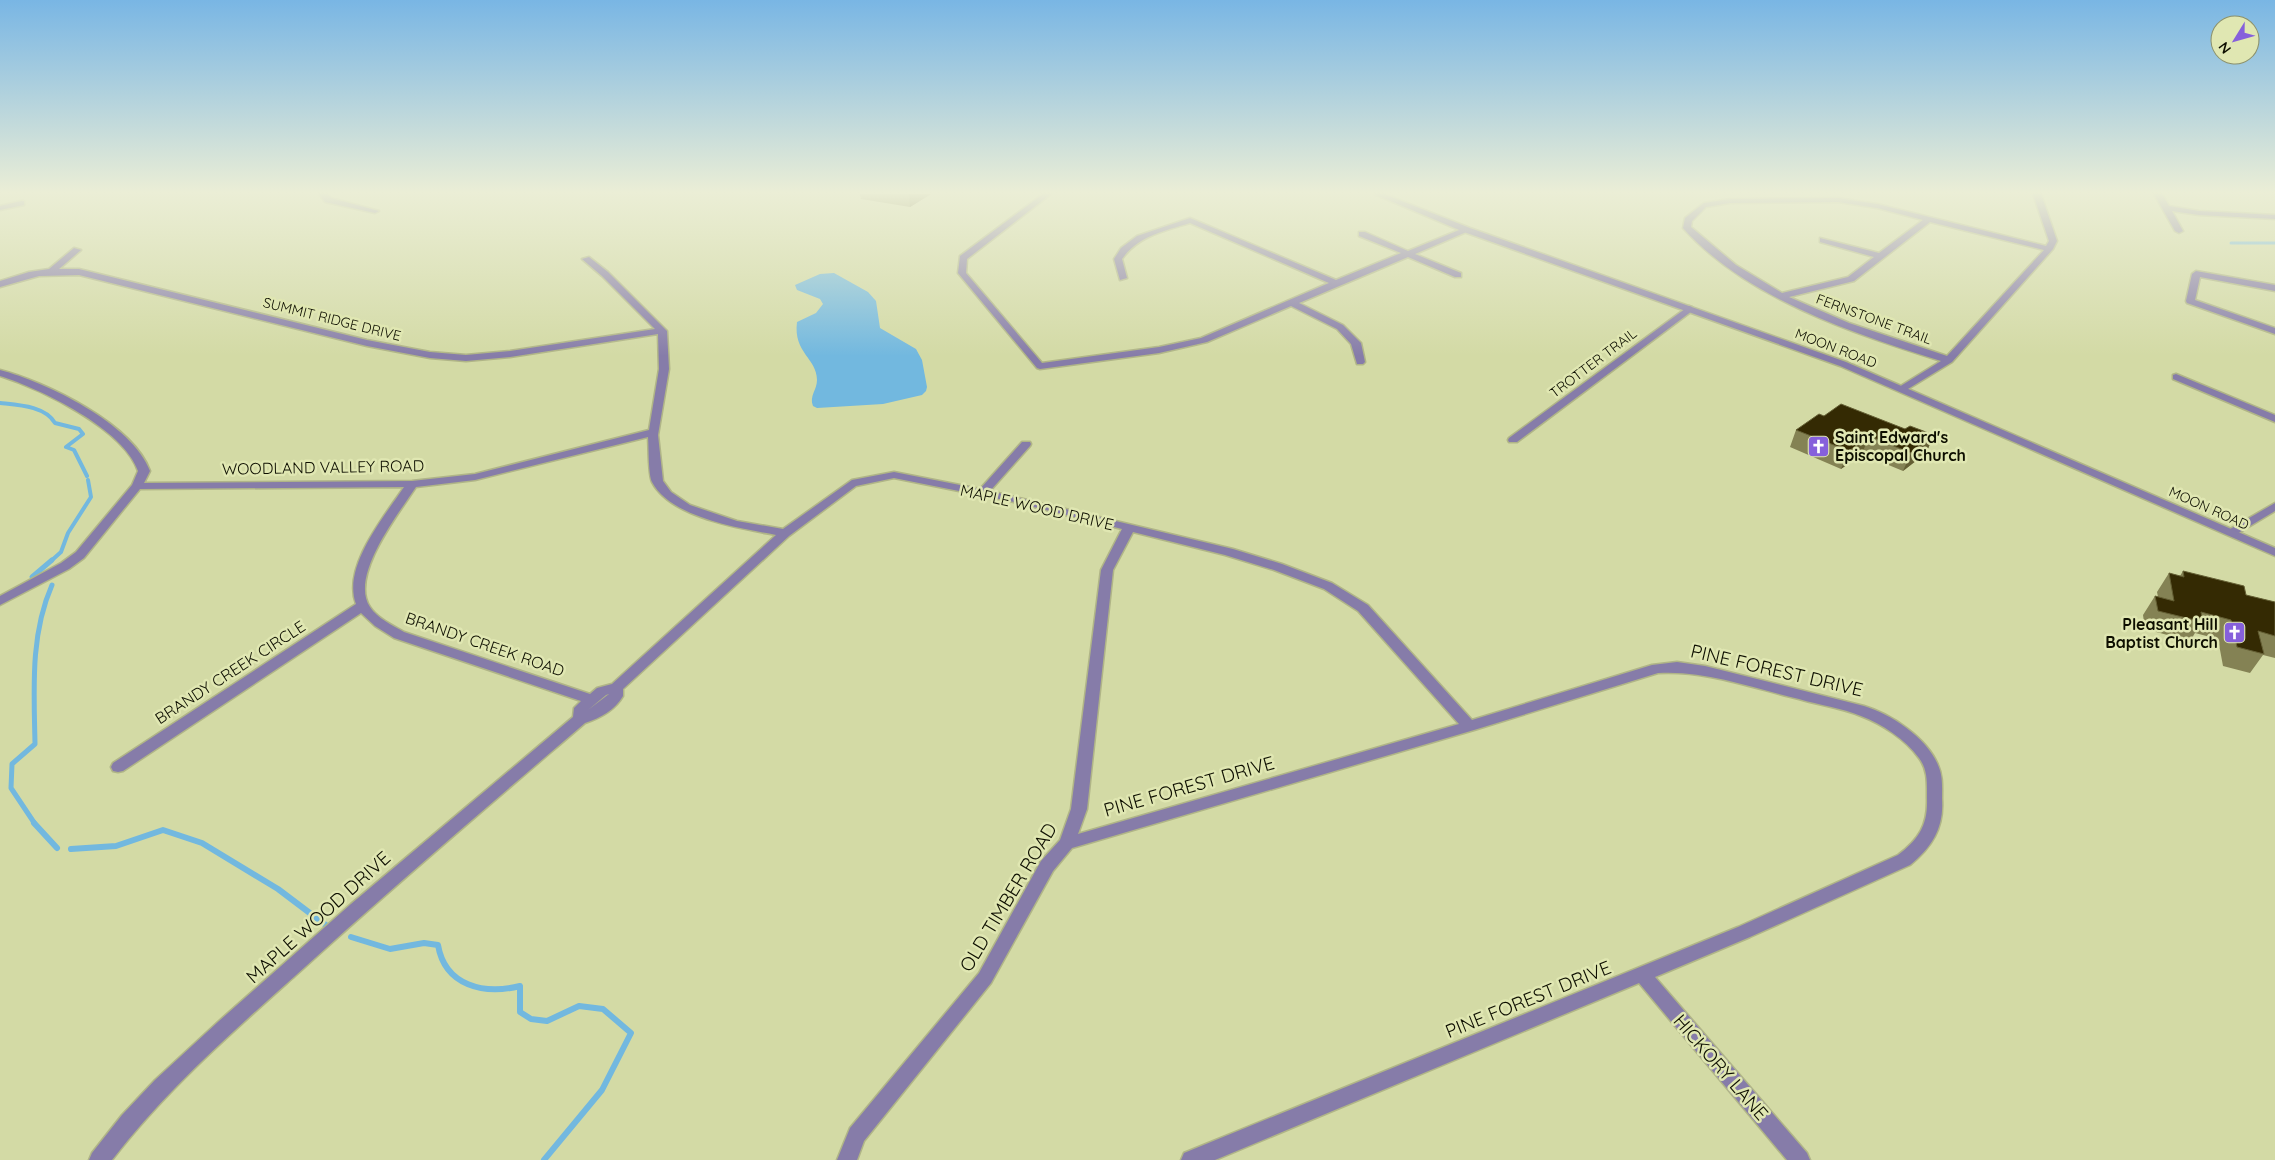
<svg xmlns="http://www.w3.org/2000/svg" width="2275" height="1160" viewBox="0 0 2275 1160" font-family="Quicksand,sans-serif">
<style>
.water{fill:#72b8df}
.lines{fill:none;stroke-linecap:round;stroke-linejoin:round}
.stream-far3{stroke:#72b8df;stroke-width:3}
.stream-far2{stroke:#72b8df;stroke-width:4}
.stream-far1{stroke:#72b8df;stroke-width:5}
.stream{stroke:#72b8df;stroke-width:6}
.minor-casing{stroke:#b0b587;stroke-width:3}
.tertiary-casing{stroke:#b0b587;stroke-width:3}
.minor{fill:#867ca9;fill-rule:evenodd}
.tertiary{fill:#867ca9;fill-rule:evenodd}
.wall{fill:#848254}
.shaded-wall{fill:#645f34}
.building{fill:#342a03;stroke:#645f34}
.labels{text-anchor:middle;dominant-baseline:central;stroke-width:5;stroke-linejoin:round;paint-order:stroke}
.far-street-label{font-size:14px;fill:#0e0f00;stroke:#e0e7b2}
.poi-label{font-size:16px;font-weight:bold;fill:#0e0f00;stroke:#e0e7b2;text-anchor:start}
.street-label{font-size:16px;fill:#0e0f00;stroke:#e0e7b2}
.near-street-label{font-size:19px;fill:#0e0f00;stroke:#e0e7b2}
</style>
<rect width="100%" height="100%" fill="#d3daa5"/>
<path class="water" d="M834,273L868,292L876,301L880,328L916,349L922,360L927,387L926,391L922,395L883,404L817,408L813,406C809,396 817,390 817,380C817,358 793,353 797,322L816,313L823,304L820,299L797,290L795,285L820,274Z"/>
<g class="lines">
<path class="stream-far3" d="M2231,243H2275"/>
<g class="stream-far2">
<path d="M0,403C18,405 45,406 55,423L79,429L83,434L66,447L74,450L87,476"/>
<path d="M51,561L61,552L68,533L91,497L88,480"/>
</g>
<g class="stream-far1">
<path d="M32,577L52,560"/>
<path d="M35,824L11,788L12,764L35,744C34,690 30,635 52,585"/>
</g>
<g class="stream">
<path d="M34,823L57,848"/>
<path d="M71,849L116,846L163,830L202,843L278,889L327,926"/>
<path d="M351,937L390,949L424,943L438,945C445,986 484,995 520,986V1012L531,1019L547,1021L579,1006L603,1009L631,1033L602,1090L544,1160"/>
</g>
<defs>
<g id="minor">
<path d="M319,194H327L331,198L379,211L375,213L325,202Z"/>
<path d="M1043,194H1051L967,259L966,273L1042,363L1159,347L1201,338L1329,283L1190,223C1164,231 1138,236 1122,259L1127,278L1120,280L1114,259L1121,248L1137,236L1190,218L1336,280L1401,253L1359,236V232H1365L1408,251L1464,228L1471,230L1415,254L1461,273V277H1455L1408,257L1299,303L1343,325L1361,343L1365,362L1363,364H1357L1351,344L1337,329L1291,306L1207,342L1159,353L1040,369L1037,368L958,273L960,256Z"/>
<path d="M2033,194H2041L2057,241L2053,249L1952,362L1903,392L1899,391V387L1941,361C1853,333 1747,299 1683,228L1685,218L1704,203L1730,199L1838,198L1877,204L2046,246L2049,241ZM1838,202L1877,208L1923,220L1879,253L1820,238V242L1874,257L1848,277L1782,293L1736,265L1691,227L1692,221L1706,207L1730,203ZM1930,222L2044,250L1947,356L1849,323L1789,297L1854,281Z"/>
<path d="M2154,194H2162L2169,206L2199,211L2275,215V219L2199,215L2172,211L2183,231L2179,233L2175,231Z"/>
<path d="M21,201H24V205L0,210V206Z"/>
<path d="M74,248L81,250L59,269H79L367,340L430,352L466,355L510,351L655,329L602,276L582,259L589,257L608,272L667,331L669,369L658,435L663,481L671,492L690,505L737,521L783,529L852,480L894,472L980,489L1022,442H1030L1031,444L1030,446L990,491L1233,549L1282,564L1332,583L1368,605L1472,720L1652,665L1677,662L1705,666L1864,706C1891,714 1927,738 1938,765C1943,776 1942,787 1942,799C1944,828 1932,847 1910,865L1750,937L1655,977L1807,1153L1810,1160H1787L1639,983L1215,1160H1181L1184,1153L1738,927L1898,855C1919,839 1928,825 1927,798C1927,783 1928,770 1919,758C1905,739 1882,724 1861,716C1842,708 1819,705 1799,699C1753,688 1705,670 1658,673L1474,730L1072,848L1053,871L991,983L864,1141L857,1160H837L850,1128L979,973L1041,861L1060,840L1071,809L1101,570L1122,529L1014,502L894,478L856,486L789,536L623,689V696C615,710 600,718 585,723C488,806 390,889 295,976C230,1034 165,1091 112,1160H89L92,1153L122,1115L155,1080L219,1021L351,904L573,717L574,708L581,701L394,638L375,626L361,613L123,771L118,772L113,771L111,767L113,763L356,604C342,567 384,517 404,487L140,489L84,558L69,569L0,605V596L61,563L76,552L132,485L138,471C124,429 41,389 0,376V370C46,382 133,424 150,471L144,483L412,481L475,474L649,430L659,369L658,334L510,357L466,361L430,358L367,346L79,275L39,276L0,287V281L29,272L49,269ZM648,437C649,448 648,473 652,482C671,518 740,528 776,535L612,684L597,688L590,694L404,632C392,625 377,618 370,607C349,576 399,513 416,487L475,480ZM1133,532L1225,555L1274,570L1324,589L1358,611L1459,724L1078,834L1087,809L1113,570ZM609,694L588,710L606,695Z"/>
<path d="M2196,271L2275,285V291L2200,277L2195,300L2275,328V334L2187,303L2186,301L2192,274Z"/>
<path d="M1689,306L1692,307V311L1517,442H1509L1508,440L1509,438Z"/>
<path d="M2176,374L2275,415V422L2173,379V375Z"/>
<path d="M2275,503V511L2235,535L2231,536L2225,532Z"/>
</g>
<path id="tertiary" d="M1374,194H1384L1470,228L1846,362L2275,548V556L1840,366L1464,232Z"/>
</defs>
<use href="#minor" class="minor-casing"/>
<use href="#tertiary" class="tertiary-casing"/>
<use href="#minor" class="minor"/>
<use href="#tertiary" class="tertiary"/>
</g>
<g class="wall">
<path d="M860,194H931L910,207L861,199Z"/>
<path d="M1824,416L1905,429L1934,435L1926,453L1903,471L1862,454L1841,469L1790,447L1796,430Z"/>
<path d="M2183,571L2246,595L2275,602V658L2263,655L2250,673L2223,666L2218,639L2195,633L2190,641L2145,629L2143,615L2155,596L2158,597L2157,592L2169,573L2180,576Z"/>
</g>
<g class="shaded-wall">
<path d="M909,194H931L910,207Z"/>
<path d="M1934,435L1926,453L1903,471L1911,453Z"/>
<path d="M1869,436L1862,454L1841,469L1849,451Z"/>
</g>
<g class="building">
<path d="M1841,404L1905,429L1910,426L1934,435L1911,453L1869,436L1849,451L1796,430L1819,414L1824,416Z"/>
<path d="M2183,571L2244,586L2246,595L2275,602V636L2258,631L2264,654L2237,647L2231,620L2201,612L2203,622L2158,611L2155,596L2174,601L2169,573L2184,577Z"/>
</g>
<linearGradient id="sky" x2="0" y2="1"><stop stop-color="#79b6e4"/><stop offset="0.54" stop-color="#ebeed6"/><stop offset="1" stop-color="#ebeed6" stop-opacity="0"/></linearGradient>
<rect width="2275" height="356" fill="url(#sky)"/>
<defs>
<symbol id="church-square" viewBox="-11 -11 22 22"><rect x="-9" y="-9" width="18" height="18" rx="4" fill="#8660db" stroke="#e0e7b2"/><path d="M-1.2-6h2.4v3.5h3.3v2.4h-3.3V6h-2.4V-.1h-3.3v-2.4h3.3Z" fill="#fff"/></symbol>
</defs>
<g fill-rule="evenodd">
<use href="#church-square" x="1806" y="434" width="25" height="25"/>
<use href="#church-square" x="2222" y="620" width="25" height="25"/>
</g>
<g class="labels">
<g class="far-street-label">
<text transform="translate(332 319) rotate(14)">SUMMIT RIDGE DRIVE</text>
<text transform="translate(1874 319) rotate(20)">FERNSTONE TRAIL</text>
<text transform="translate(1836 348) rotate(21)">MOON ROAD</text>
<text transform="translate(1593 363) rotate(-37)">TROTTER TRAIL</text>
<text transform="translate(2209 508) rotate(24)">MOON ROAD</text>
</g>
<g class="poi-label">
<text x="1835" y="437">Saint Edward's<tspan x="1835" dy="18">Episcopal Church</tspan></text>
<text x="2218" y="624" text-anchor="end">Pleasant Hill<tspan x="2218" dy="18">Baptist Church</tspan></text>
</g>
<g class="street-label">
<text transform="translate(323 467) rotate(-1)">WOODLAND VALLEY ROAD</text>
<text transform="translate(1037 507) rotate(13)">MAPLE WOOD DRIVE</text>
<text transform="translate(485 644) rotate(19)">BRANDY CREEK ROAD</text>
<text transform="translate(230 672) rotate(-33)">BRANDY CREEK CIRCLE</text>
</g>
<g class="near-street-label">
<text transform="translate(1777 670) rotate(13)">PINE FOREST DRIVE</text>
<text transform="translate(1189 786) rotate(-16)">PINE FOREST DRIVE</text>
<text transform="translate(1008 897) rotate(-59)">OLD TIMBER ROAD</text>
<text transform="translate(318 917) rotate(-42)">MAPLE WOOD DRIVE</text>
<text transform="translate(1528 999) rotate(-22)">PINE FOREST DRIVE</text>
<text transform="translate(1721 1067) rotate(49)">HICKORY LANE</text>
</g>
</g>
<g transform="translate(2235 40) rotate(233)"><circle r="24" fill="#e0e7b2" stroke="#8c916b"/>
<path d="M0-4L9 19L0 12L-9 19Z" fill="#8660db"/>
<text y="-8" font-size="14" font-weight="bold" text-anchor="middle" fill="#0e0f00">N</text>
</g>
</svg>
